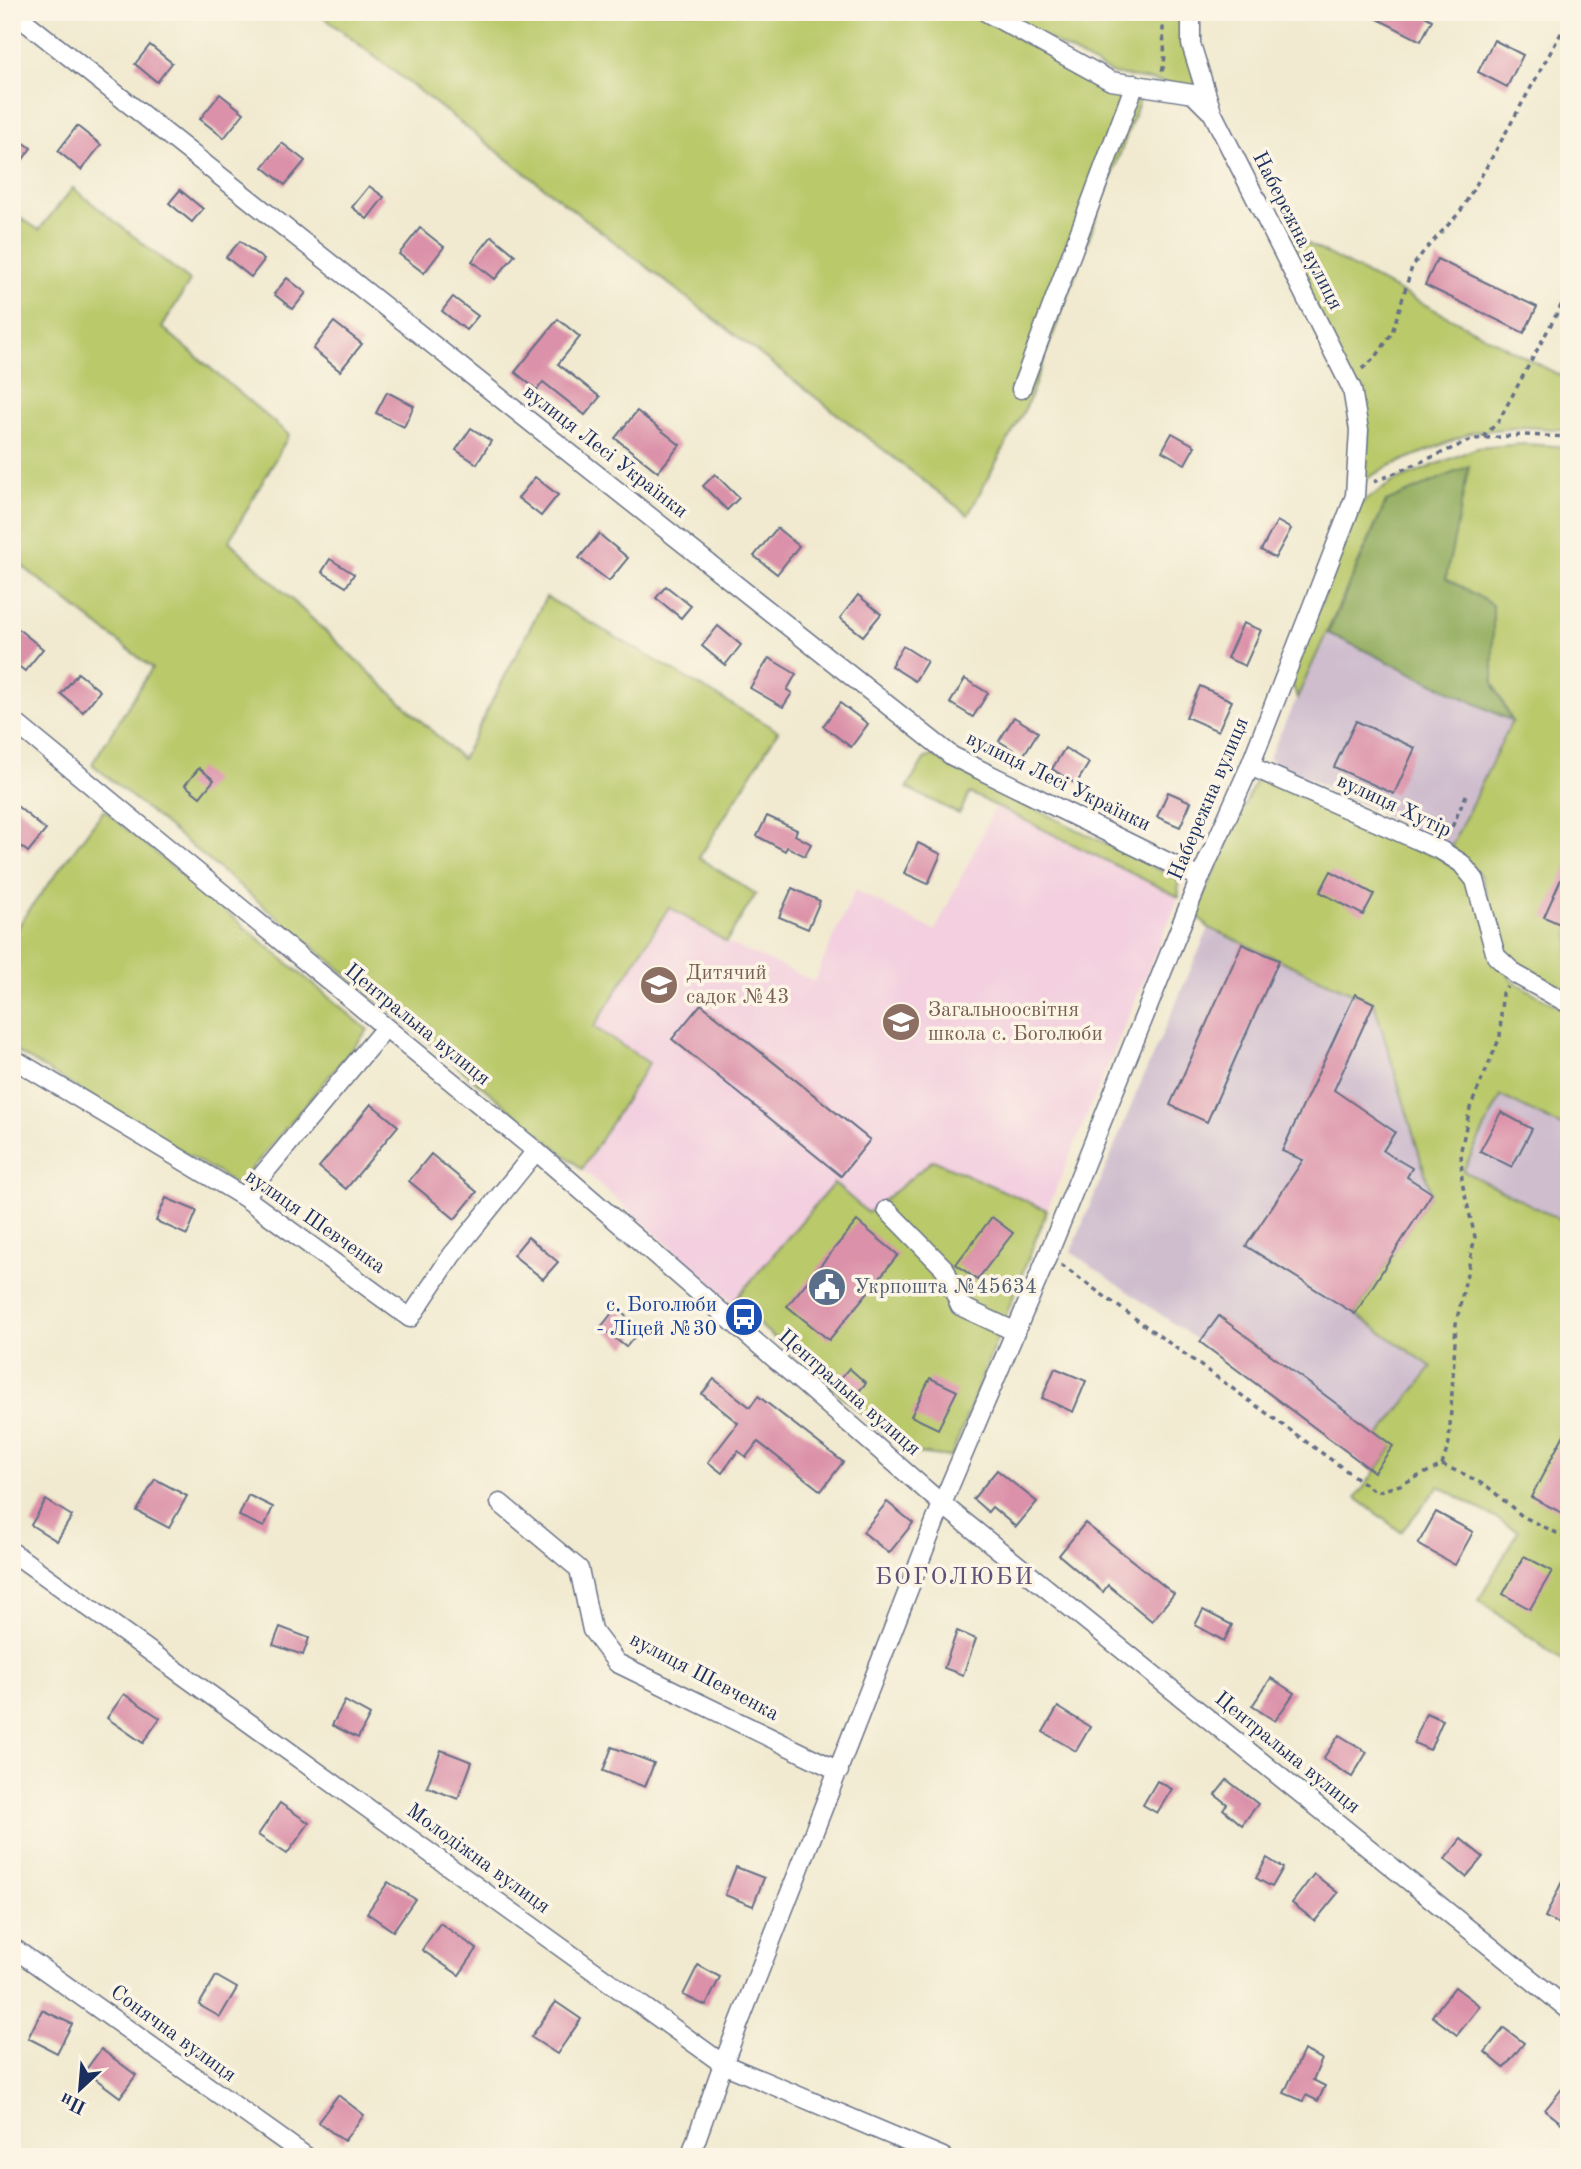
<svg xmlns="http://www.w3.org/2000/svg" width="1581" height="2169" viewBox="0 0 1581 2169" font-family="'Old Standard TT',serif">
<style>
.built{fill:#f3cfdf}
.industrial{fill:#cfbdce}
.green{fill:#bac96b;stroke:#6a7c64;stroke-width:2}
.forest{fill:#93ad5f;stroke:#576e5e;stroke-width:2}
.building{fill:#db91a9}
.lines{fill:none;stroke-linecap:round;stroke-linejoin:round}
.minor-casing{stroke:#667086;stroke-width:21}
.path{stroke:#667086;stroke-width:3.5;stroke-dasharray:5 5;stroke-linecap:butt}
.minor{stroke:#fff;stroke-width:18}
.labels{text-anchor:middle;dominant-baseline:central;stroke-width:7;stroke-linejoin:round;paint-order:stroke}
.street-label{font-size:21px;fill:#1b2f5e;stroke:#fcf5e5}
.education-label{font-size:21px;fill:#785e54;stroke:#fcf5e5;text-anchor:start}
.service-label{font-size:21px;fill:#4e5e75;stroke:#fcf5e5;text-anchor:start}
.transit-label{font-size:21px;fill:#164399;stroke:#fcf5e5;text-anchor:end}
.quarter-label{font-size:24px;letter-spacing:2px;fill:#5e5178;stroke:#fcf5e5}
</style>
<rect width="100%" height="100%" fill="#fcf5e5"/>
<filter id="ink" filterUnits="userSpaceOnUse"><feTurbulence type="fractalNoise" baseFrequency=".0143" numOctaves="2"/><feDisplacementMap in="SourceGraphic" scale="14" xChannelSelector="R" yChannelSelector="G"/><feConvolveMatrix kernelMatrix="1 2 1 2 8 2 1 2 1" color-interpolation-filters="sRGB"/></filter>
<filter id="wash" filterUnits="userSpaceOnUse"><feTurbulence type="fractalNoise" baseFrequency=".00686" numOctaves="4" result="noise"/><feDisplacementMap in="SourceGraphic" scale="28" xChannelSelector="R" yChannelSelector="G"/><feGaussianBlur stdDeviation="1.57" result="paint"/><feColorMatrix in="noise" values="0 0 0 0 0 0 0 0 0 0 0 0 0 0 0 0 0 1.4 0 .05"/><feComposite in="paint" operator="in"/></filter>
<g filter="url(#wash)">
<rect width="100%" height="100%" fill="#f1ead0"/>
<path class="built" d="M996,806L1179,897L1047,1210L933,1160L867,1213L834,1183L733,1302L582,1169L649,1063L593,1028L670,906L726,942L814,981L855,890L935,931Z"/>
<g class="industrial">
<path d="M1328,633L1512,721L1451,847L1268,759Z"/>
<path d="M1209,928L1374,1003L1432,1193V1367L1379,1435L1393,1446L1374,1472L1200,1342L1071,1252L1138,1089Z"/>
<path d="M1501,1095L1569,1130V1224L1463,1171Z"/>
</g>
<g class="green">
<path d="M317,12H973L1038,50L1142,94L1027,405L968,515Z"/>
<path d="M998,12H1186L1196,88L1113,74Z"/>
<path d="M73,188L190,281L162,327L289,435L229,541L462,759L546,597L778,731L699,858L756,894L726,942L669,907L594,1027L649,1063L582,1169L92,764L152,668L12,558V212L39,230Z"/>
<path d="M1278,228L1569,380V430L1524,427L1473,432L1387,467L1363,481L1366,429Z"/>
<path d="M1524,444L1569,447V993L1521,966L1505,950L1481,876L1451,847L1512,721L1493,683V605L1446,578L1386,502L1297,698L1291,680L1360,504L1393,482L1477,448Z"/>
<path d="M934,755L946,765L1178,879L1179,897L970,793L959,814L907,788L924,759Z"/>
<path d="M1257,777L1438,857L1456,869L1468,883L1511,980L1569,1013V1130L1501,1096L1463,1171L1569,1224V1666L1479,1600L1518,1531L1439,1486L1401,1532L1356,1498L1393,1447L1379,1436L1432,1367L1355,1314L1431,1193L1374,1003L1209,928L1196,914Z"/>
<path d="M104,810L368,1030L238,1185L12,1049V937L26,914Z"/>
<path d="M933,1160L1047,1210L951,1457L906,1452L733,1302L834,1183L868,1213Z"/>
</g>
<path class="forest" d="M1469,466L1446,578L1493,605V683L1512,721L1328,633L1386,502Z"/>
<g id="blocks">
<g class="building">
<path d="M1364,12H1417L1432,20L1421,41Z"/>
<path d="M1494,40L1523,55L1507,87L1478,72Z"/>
<path d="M150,45L172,63L157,82L135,64Z"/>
<path d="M220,94L244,113L224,138L200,119Z"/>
<path d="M77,126L101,145L81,170L58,151Z"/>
<path d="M12,134L31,148L12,175Z"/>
<path d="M282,143L305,161L285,185L263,167Z"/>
<path d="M369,186L384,197L367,219L352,207Z"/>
<path d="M180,190L203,209L192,222L169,203Z"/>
<path d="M420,228L444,247L424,273L399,254Z"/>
<path d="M492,236L515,255L495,279L472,261Z"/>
<path d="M240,241L264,260L251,277L226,257Z"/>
<path d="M1437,259L1537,307L1524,333L1425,285Z"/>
<path d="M287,278L306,293L293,309L274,294Z"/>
<path d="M453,297L478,316L466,330L442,311Z"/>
<path d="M558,319L580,337L558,364L600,397L585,415L543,382L537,390L515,372Z"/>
<path d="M334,322L362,344L340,371L313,349Z"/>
<path d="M387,392L414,406L404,427L376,413Z"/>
<path d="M637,411L680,445L658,472L615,438Z"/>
<path d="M471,428L491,441L477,464L456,450Z"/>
<path d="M1172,433L1195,446L1185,464L1162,451Z"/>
<path d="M715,474L739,498L727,510L703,486Z"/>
<path d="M535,477L558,495L541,516L518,498Z"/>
<path d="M1277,521L1291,529L1275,558L1261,550Z"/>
<path d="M777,528L799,546L777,574L754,556Z"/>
<path d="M599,534L628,558L609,581L579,558Z"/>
<path d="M330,559L354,574L346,587L322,572Z"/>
<path d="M666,586L691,606L681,618L656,598Z"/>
<path d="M858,595L881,614L863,636L840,618Z"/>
<path d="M1243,623L1261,630L1245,666L1227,658Z"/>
<path d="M12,624L43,649L25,671L12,661Z"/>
<path d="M718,626L741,645L725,665L702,646Z"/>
<path d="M903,646L927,661L915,681L891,666Z"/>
<path d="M769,658L796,674L787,690L792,693L783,707L750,688Z"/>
<path d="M78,673L100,691L83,712L61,694Z"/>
<path d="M965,679L988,693L973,717L950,703Z"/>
<path d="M1200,686L1232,701L1218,731L1186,717Z"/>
<path d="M840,703L868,724L851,747L823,726Z"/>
<path d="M1014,717L1038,732L1023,756L999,741Z"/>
<path d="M1356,721L1415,748L1394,794L1334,767Z"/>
<path d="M1065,748L1089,763L1076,784L1052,769Z"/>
<path d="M199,768L214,780L200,797L185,785Z"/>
<path d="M1168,792L1191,802L1180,827L1157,817Z"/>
<path d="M12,802L46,830L28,852L12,839Z"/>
<path d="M767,816L797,830L795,835L811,844L805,856L787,847L785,851L757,836Z"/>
<path d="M918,843L941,854L928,884L904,873Z"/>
<path d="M1569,861V928L1544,917Z"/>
<path d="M1331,871L1374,894L1363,915L1320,892Z"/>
<path d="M792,888L820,901L808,929L779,917Z"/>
<path d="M1242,944L1279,960L1207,1122L1170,1105Z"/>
<path d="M1355,994L1374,1003L1334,1090L1395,1132L1383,1151L1412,1168L1407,1177L1432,1193L1355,1314L1246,1246L1303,1160L1282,1151Z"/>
<path d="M701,1004L870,1140L841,1176L672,1039Z"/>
<path d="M371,1104L398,1126L346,1189L319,1167Z"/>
<path d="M1501,1112L1532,1129L1512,1167L1480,1151Z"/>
<path d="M431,1154L477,1192L455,1219L409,1181Z"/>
<path d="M166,1198L197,1211L187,1235L156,1221Z"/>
<path d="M992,1217L1013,1233L977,1280L956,1264Z"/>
<path d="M857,1221L898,1255L829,1340L787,1306Z"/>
<path d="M528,1237L558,1262L543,1279L513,1255Z"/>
<path d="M616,1308L641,1329L626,1347L601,1327Z"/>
<path d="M1219,1316L1393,1446L1374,1472L1200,1342Z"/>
<path d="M849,1368L866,1383L854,1397L837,1383Z"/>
<path d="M1055,1368L1086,1381L1073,1412L1042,1398Z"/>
<path d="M930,1378L957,1391L938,1429L911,1416Z"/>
<path d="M714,1379L750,1407L758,1396L843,1462L821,1491L758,1442L746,1457L738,1451L722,1473L708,1462L738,1423L702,1394Z"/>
<path d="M1569,1425V1505L1564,1514L1531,1497Z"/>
<path d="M997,1470L1037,1502L1016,1527L992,1507L988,1512L973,1499Z"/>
<path d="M155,1479L187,1496L169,1528L137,1511Z"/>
<path d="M248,1495L273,1507L264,1527L239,1516Z"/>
<path d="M46,1500L72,1516L57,1541L31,1525Z"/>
<path d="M887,1502L913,1523L889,1553L863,1532Z"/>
<path d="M1436,1512L1473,1532L1455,1565L1418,1544Z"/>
<path d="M1085,1523L1174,1594L1152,1621L1108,1585L1103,1592L1059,1555Z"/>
<path d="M1524,1556L1552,1571L1530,1609L1503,1594Z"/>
<path d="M1203,1610L1232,1625L1224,1641L1195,1625Z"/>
<path d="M280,1627L309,1638L303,1655L273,1645Z"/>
<path d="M957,1631L976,1639L963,1675L944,1668Z"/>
<path d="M1271,1678L1294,1693L1275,1721L1252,1706Z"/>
<path d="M124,1694L160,1718L143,1743L107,1718Z"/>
<path d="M345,1701L370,1715L358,1738L332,1725Z"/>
<path d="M1058,1707L1090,1727L1076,1751L1043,1732Z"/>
<path d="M1426,1713L1443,1720L1430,1750L1414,1743Z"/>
<path d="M1339,1735L1367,1752L1352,1777L1323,1759Z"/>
<path d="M612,1747L654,1763L645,1787L603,1771Z"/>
<path d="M441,1750L472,1762L458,1799L427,1787Z"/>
<path d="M1227,1780L1258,1804L1242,1825L1223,1809L1227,1804L1215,1795Z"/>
<path d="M1157,1781L1172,1789L1157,1813L1143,1805Z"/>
<path d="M280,1803L309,1823L287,1854L258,1835Z"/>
<path d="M1461,1839L1483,1857L1466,1877L1445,1859Z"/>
<path d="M1267,1858L1283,1868L1272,1887L1256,1878Z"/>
<path d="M736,1867L764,1878L753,1906L725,1895Z"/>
<path d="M1569,1867V1929L1545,1917Z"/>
<path d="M1314,1874L1338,1893L1315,1921L1292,1903Z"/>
<path d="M388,1882L415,1899L393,1931L367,1913Z"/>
<path d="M440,1923L477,1949L459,1975L422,1950Z"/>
<path d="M698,1965L720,1977L706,2006L683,1995Z"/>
<path d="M216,1976L237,1988L220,2017L199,2005Z"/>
<path d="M1455,1987L1480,2006L1457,2035L1432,2016Z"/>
<path d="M556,2002L581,2019L557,2054L531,2037Z"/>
<path d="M42,2010L72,2024L57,2053L28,2038Z"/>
<path d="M1504,2028L1524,2043L1504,2068L1485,2052Z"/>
<path d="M101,2049L136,2075L120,2097L85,2071Z"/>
<path d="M1304,2050L1322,2059L1313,2080L1325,2086L1318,2101L1306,2095L1303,2101L1284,2093Z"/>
<path d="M1569,2080V2129L1545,2110Z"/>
<path d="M338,2095L364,2115L344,2141L318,2122Z"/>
</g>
</g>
</g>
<g filter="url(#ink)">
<use href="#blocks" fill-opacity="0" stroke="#667086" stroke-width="2"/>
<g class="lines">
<defs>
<g id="minor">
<path d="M13,12L952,756L1200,878"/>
<path d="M986,12L1111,81L1193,94L1209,110"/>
<path d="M1021,389L1135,84"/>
<path d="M12,720L536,1151L942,1504L1569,2010"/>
<path d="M1250,766L1442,851L1461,863L1475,880L1496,956L1515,974L1569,1004"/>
<path d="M12,1058L244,1197L410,1318L452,1255L536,1151"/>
<path d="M244,1197L385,1028"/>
<path d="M887,1210L945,1269L960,1306L1016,1332"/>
<path d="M500,1503L579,1569L592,1630L617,1663L839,1771"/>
<path d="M12,1552L723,2064L943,2157"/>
<path d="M12,1947L307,2157"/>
<path d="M690,2157L723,2064L942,1504L1048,1255L1200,878L1250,766L1355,496L1359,430L1352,389L1212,112L1191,44V12"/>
</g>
</defs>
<use href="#minor" class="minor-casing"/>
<g class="path">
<path d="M1162,71C1169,54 1159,35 1165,12"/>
<path d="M1362,369L1376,357L1392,333L1412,267L1424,251L1460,212L1490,161L1569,19"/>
<path d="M1483,437L1498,422L1562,304"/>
<path d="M1374,482L1474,439L1524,435L1569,437"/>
<path d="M1448,836L1468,791"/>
<path d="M1563,1151L1569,1154"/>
<path d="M1061,1265L1376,1492L1400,1485L1442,1465L1464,1474L1488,1487L1522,1516L1569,1539"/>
<path d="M1442,1465L1449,1443L1456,1324L1475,1237L1462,1182L1461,1150L1470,1108L1500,1037L1502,993L1507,987"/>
</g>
<use href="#minor" class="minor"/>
</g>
</g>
<defs>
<symbol id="school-disc" viewBox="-11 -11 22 22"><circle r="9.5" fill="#8d6e63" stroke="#fcf5e5"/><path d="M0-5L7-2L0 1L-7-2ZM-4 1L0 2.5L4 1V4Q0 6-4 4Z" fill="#fff"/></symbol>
<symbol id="civic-disc" viewBox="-11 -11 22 22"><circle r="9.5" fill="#5c6f8a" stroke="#fcf5e5"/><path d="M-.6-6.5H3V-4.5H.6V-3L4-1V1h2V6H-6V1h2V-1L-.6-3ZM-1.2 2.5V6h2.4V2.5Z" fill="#fff"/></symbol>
<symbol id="bus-disc" viewBox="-11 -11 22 22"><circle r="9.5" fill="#1a4fb4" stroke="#fcf5e5"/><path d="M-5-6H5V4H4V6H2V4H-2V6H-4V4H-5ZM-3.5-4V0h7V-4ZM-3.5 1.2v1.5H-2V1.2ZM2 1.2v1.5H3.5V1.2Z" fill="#fff"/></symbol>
</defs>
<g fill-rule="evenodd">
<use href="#school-disc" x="637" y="963" width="44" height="44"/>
<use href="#school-disc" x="879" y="1000" width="44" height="44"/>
<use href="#civic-disc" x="805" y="1265" width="44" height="44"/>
<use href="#bus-disc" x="722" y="1295" width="44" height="44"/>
</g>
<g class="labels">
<g class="street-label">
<text transform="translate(1297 231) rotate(63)">Набережна вулиця</text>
<text transform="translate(605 452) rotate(38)">вулиця Лесі Українки</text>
<text transform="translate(1058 782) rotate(26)">вулиця Лесі Українки</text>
<text transform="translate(1209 799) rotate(-67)">Набережна вулиця</text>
<text transform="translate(1394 806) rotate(25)">вулиця Хутір</text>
<text transform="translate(417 1025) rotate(39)">Центральна вулиця</text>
<text transform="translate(315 1222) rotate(35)">вулиця Шевченка</text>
<text transform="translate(849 1393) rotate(41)">Центральна вулиця</text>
<text transform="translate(704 1677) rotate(28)">вулиця Шевченка</text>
<text transform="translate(1287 1753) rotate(39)">Центральна вулиця</text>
<text transform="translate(478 1859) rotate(36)">Молодіжна вулиця</text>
<text transform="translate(173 2034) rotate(36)">Сонячна вулиця</text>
</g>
<g class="education-label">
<text x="686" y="973">Дитячий<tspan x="686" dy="24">садок №43</tspan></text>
<text x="928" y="1010">Загальноосвітня<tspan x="928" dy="24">школа с. Боголюби</tspan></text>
</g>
<g class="service-label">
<text x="854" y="1287">Укрпошта №45634</text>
</g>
<g class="transit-label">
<text x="717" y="1305">с. Боголюби<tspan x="717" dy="24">- Ліцей №30</tspan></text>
</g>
<g class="quarter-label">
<text x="955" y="1578">БОГОЛЮБИ</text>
</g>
</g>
<rect width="1581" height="2169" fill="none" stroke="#fcf5e5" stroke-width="42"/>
<g transform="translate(80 2089) rotate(206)" stroke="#fcf5e5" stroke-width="5" paint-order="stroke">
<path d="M0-5L12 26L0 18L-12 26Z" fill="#1b2f5e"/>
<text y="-10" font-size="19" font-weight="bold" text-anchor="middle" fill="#1b2f5e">Пн</text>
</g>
</svg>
